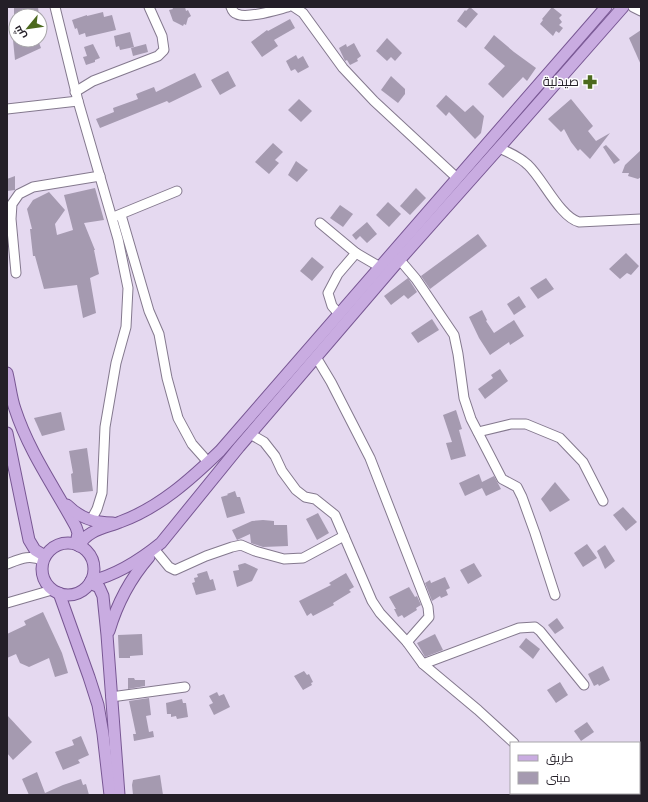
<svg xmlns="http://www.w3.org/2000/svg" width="648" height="802" viewBox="0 0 648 802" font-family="'Varela Round',Cairo,sans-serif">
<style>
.building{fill:#a59ab0}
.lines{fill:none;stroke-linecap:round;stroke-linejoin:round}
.minor-casing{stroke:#84798e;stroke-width:11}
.major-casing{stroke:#785793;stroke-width:13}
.minor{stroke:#fff;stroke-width:9}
.major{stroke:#c9ace1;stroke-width:11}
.labels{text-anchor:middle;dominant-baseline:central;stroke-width:3;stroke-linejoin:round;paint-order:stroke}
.poi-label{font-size:13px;fill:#241f28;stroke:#fff;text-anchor:end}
</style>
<rect width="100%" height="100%" fill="#e5d9f0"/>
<g class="building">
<path d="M14,7H38L39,16H14Z"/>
<path d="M172,7H185L186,11L188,10L191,16L188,18L186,25L184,24L183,26L173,21L169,10L173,9Z"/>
<path d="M470,7L478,14L466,28L457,21L465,10L466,11Z"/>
<path d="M552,7L562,15L559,18L562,22L559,25L563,28L559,33L556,31L553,36L540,24L543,20L542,19Z"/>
<path d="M103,12L104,17L112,15L116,30L86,37L85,33L79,35L77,28L75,29L72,20L87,15V16Z"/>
<path d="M290,19L295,28L274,40L278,46L262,57L251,42L267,30L268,31Z"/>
<path d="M641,30V65L629,38Z"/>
<path d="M130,32L134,47L120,50L119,46L116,47L114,36Z"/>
<path d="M494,35L514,52L536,68L527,81L523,77L503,98L488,84L505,66L484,48Z"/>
<path d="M387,38L402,53L395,61L391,57L387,61L376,51Z"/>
<path d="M13,40H38L41,48L15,60Z"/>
<path d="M354,43L361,56L357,59L358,61L350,65L347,60L345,61L339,48L346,44L347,47Z"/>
<path d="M93,44L100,58L95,60V62L86,65L83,57L87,56L84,47Z"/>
<path d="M146,44L148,52L133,56L131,48Z"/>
<path d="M296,55L298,59L303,56L309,67L298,73L295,69L291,71L286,61Z"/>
<path d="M228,71L236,86L220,95L211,80Z"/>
<path d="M195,73L202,87L169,103L167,101L100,128L96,119L114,112L113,108L138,99L136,94L154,87L156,92Z"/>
<path d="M391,76L405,89V94L398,103L381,90Z"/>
<path d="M446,95L465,112L473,105L484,116L481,133L475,139L449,112L446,116L436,106Z"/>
<path d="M299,99L312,111L301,122L288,110Z"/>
<path d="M571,99L593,126L588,131L596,141L610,133L590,159L580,149L578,151L571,142L564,129L561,132L548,119Z"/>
<path d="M273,143L283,152L275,160L279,163L269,174L255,162Z"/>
<path d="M606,145L620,160L614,164L603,147Z"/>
<path d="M641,150V177L638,179L628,176L629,173H622L625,165Z"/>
<path d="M296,161L308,170L297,182L288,175Z"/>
<path d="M15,176V190L7,191V179Z"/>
<path d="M95,188L104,220L84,223L95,250H94L99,274L90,278L96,313L83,318L77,285L44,289L35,256H33L30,229H32L27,209L33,200L49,192L65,210L55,224L57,235L73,230L64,195Z"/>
<path d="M416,188L426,198L410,215L400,206Z"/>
<path d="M388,202L401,214L389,227L376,215Z"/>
<path d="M340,205L353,214L343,227L330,218Z"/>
<path d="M367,222L377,234L367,243L360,236L356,240L352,235Z"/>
<path d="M478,234L487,246L430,289L421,276Z"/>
<path d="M626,253L639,266L631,275L627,273L620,279L609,269Z"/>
<path d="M312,257L324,267L312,281L300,271Z"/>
<path d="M408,278L417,292L408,299L404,295L391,305L384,296Z"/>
<path d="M546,278L554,289L538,299L530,288Z"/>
<path d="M519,296L526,307L514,315L507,304Z"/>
<path d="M482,310L487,320L486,321L494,333L514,320L524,336L510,345L509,342L490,355L479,338L469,317Z"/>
<path d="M432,319L439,330L418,343L411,333Z"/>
<path d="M500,369L508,381L485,399L478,389L493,378L491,375Z"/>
<path d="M456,410L462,429L459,430L466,456L451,460L446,443L452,442L443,415Z"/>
<path d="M61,412L65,430L42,436L34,418Z"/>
<path d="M87,448L93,491L73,493L71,474L73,473L69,451Z"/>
<path d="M479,474L482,482L494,476L501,489L486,496L482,488L465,496L459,483Z"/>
<path d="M555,482L570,500L550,512L541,499Z"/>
<path d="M235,491L237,497H240L245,513L227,518L221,497L228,495L227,494Z"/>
<path d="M623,507L637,522L626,531L613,515Z"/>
<path d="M318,513L329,533L317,540L306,519Z"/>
<path d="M263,520L274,521V525H287L288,546L263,547L251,543L250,534L237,540L232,530L252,521Z"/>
<path d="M587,544L597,558L583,567L574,553Z"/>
<path d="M605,545L615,561L605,569L597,551Z"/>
<path d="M245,563L258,569L252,581L237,587L233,571L239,570L238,565Z"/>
<path d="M474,563L482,576L468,584L460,570Z"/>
<path d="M207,571L210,580L213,579L216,590L196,595L192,583L195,582L194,578L198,577L197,574Z"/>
<path d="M346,573L354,587L349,590L351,592L333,603L334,605L313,616L311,613L307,616L299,601L331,585L329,583Z"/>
<path d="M445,577L450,588L446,590L448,595L441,598L440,596L432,601L425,583L430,580L431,583Z"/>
<path d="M409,587L415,597L417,596L421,605L416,608L417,610L404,618L402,615L398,617L394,609H396L389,597Z"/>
<path d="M43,612L62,653L68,673L55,677L49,658L29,667L20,663L16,654L7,658V634L26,625L24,621Z"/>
<path d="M557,618L564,628L555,634L548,625Z"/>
<path d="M142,634L143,655L130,656V658H119L118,635Z"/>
<path d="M435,634L443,650L425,657L417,643Z"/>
<path d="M526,638L540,649L533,659L519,647Z"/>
<path d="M603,666L610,680L599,686L598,684L594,686L588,674Z"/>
<path d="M304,671L307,675L309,674L313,682L311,683L312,685L303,690L294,676Z"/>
<path d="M128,678H134L135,680H145V686L128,689Z"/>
<path d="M560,682L568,695L556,703L547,690Z"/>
<path d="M217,692L219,696L224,694L230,707L214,715L209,705L213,703L209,696Z"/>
<path d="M149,698L151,715L146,716L149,732L153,731L154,737L134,741L133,734H136L129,701Z"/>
<path d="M182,699L183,703H186L188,717L177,719L176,716L171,717V714H167L166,703Z"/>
<path d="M7,715L32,742L13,760L7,753Z"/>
<path d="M587,722L594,732L581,741L574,731Z"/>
<path d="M81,736L89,755L78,760L80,763L63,770L55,752L74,745L72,740Z"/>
<path d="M37,772L45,793L63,785L81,779L83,785L86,784L89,795H29L22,779Z"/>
<path d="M160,775L163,795H133L132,785L133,780Z"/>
</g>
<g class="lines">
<defs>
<g id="minor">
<path d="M55,7L78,101L118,239L128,288L126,327L116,363L105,427L102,493L97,509L91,520"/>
<path d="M231,7C232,10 233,13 237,14C247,19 276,10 288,7"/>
<path d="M294,7L303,13L343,68L374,101L457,178"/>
<path d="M633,7L641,11"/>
<path d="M75,92L93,81L158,56L164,50L162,36L149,7"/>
<path d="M7,109L78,101"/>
<path d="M499,148C510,153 520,157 528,165C543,179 560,217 579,222L641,219"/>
<path d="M121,215L149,311L159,334L167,378L178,418L192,444L208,462"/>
<path d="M116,216L177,191"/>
<path d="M320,223L356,253L380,267"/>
<path d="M399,259L416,279L454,335L458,354L464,398L471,419L502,479L517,487L522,497L535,533L555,595"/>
<path d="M16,273L11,219L12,204L19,194L33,187L100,176"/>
<path d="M339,314L332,306L328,293L338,274L356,253"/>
<path d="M316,357L331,382L370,458L428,607L429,617L407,642"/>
<path d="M478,432L511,424H526L560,438L583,462L603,501"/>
<path d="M250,434L264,442L275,456L282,471L296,490L305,497L315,499L335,515L372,601L380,613L407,642L423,664L478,710L514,743"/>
<path d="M155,550L169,567L175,570L206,556L232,547L241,545L255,551L284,559L303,558L344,536"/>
<path d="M7,564C20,559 30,554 43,561"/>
<path d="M7,603L52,590"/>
<path d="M423,664L519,628L535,627L540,631L584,685"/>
<path d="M111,697L185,687"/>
<path d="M559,793L560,795"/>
</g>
<g id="major">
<path d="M7,373C10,385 11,398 15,409C29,452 55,488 76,527L78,533L76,544"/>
<path d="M7,433L29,540L35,550L45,556"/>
<path d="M67,505C80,518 94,523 113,523"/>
<circle cx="68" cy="569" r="26"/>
<path d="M79,546C87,530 105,528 120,522C159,508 191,479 220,451L606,7"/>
<path d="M91,581C117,575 140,560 161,543L239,447L395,265L499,148L623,7"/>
<path d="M90,583L99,587L103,596L107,635L119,795"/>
<path d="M59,593L89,677L98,705L103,734L110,795"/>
<path d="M109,631C117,604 130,579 149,557"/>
</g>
</defs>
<use href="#minor" class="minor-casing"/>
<use href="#major" class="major-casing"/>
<use href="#minor" class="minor"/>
<use href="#major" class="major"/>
</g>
<defs>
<symbol id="pharmacy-bare" viewBox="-9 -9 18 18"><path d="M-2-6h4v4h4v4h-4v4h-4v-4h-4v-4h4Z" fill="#4c691e" stroke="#fff" stroke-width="2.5" paint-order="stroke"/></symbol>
</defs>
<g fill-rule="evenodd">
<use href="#pharmacy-bare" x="580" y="72" width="20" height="20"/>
</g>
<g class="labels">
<g class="poi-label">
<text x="579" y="82">صيدلية</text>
</g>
</g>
<rect width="648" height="802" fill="none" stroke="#241f28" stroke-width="16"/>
<rect x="510" y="742" width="130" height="52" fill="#ffffff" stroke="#a7a5a9"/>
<rect x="518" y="755" width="20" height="6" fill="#c9ace1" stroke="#a7a5a9"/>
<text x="546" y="762" font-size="12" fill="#241f28">طريق</text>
<rect x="518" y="772" width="20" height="12" fill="#a59ab0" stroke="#a7a5a9"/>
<text x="546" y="782" font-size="12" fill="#241f28">مبنى</text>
<g transform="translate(28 28) rotate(241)"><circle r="19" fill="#ffffff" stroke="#a7a5a9"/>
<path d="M0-3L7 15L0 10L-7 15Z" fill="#4c691e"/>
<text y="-6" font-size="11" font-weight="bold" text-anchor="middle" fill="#241f28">ش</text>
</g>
</svg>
